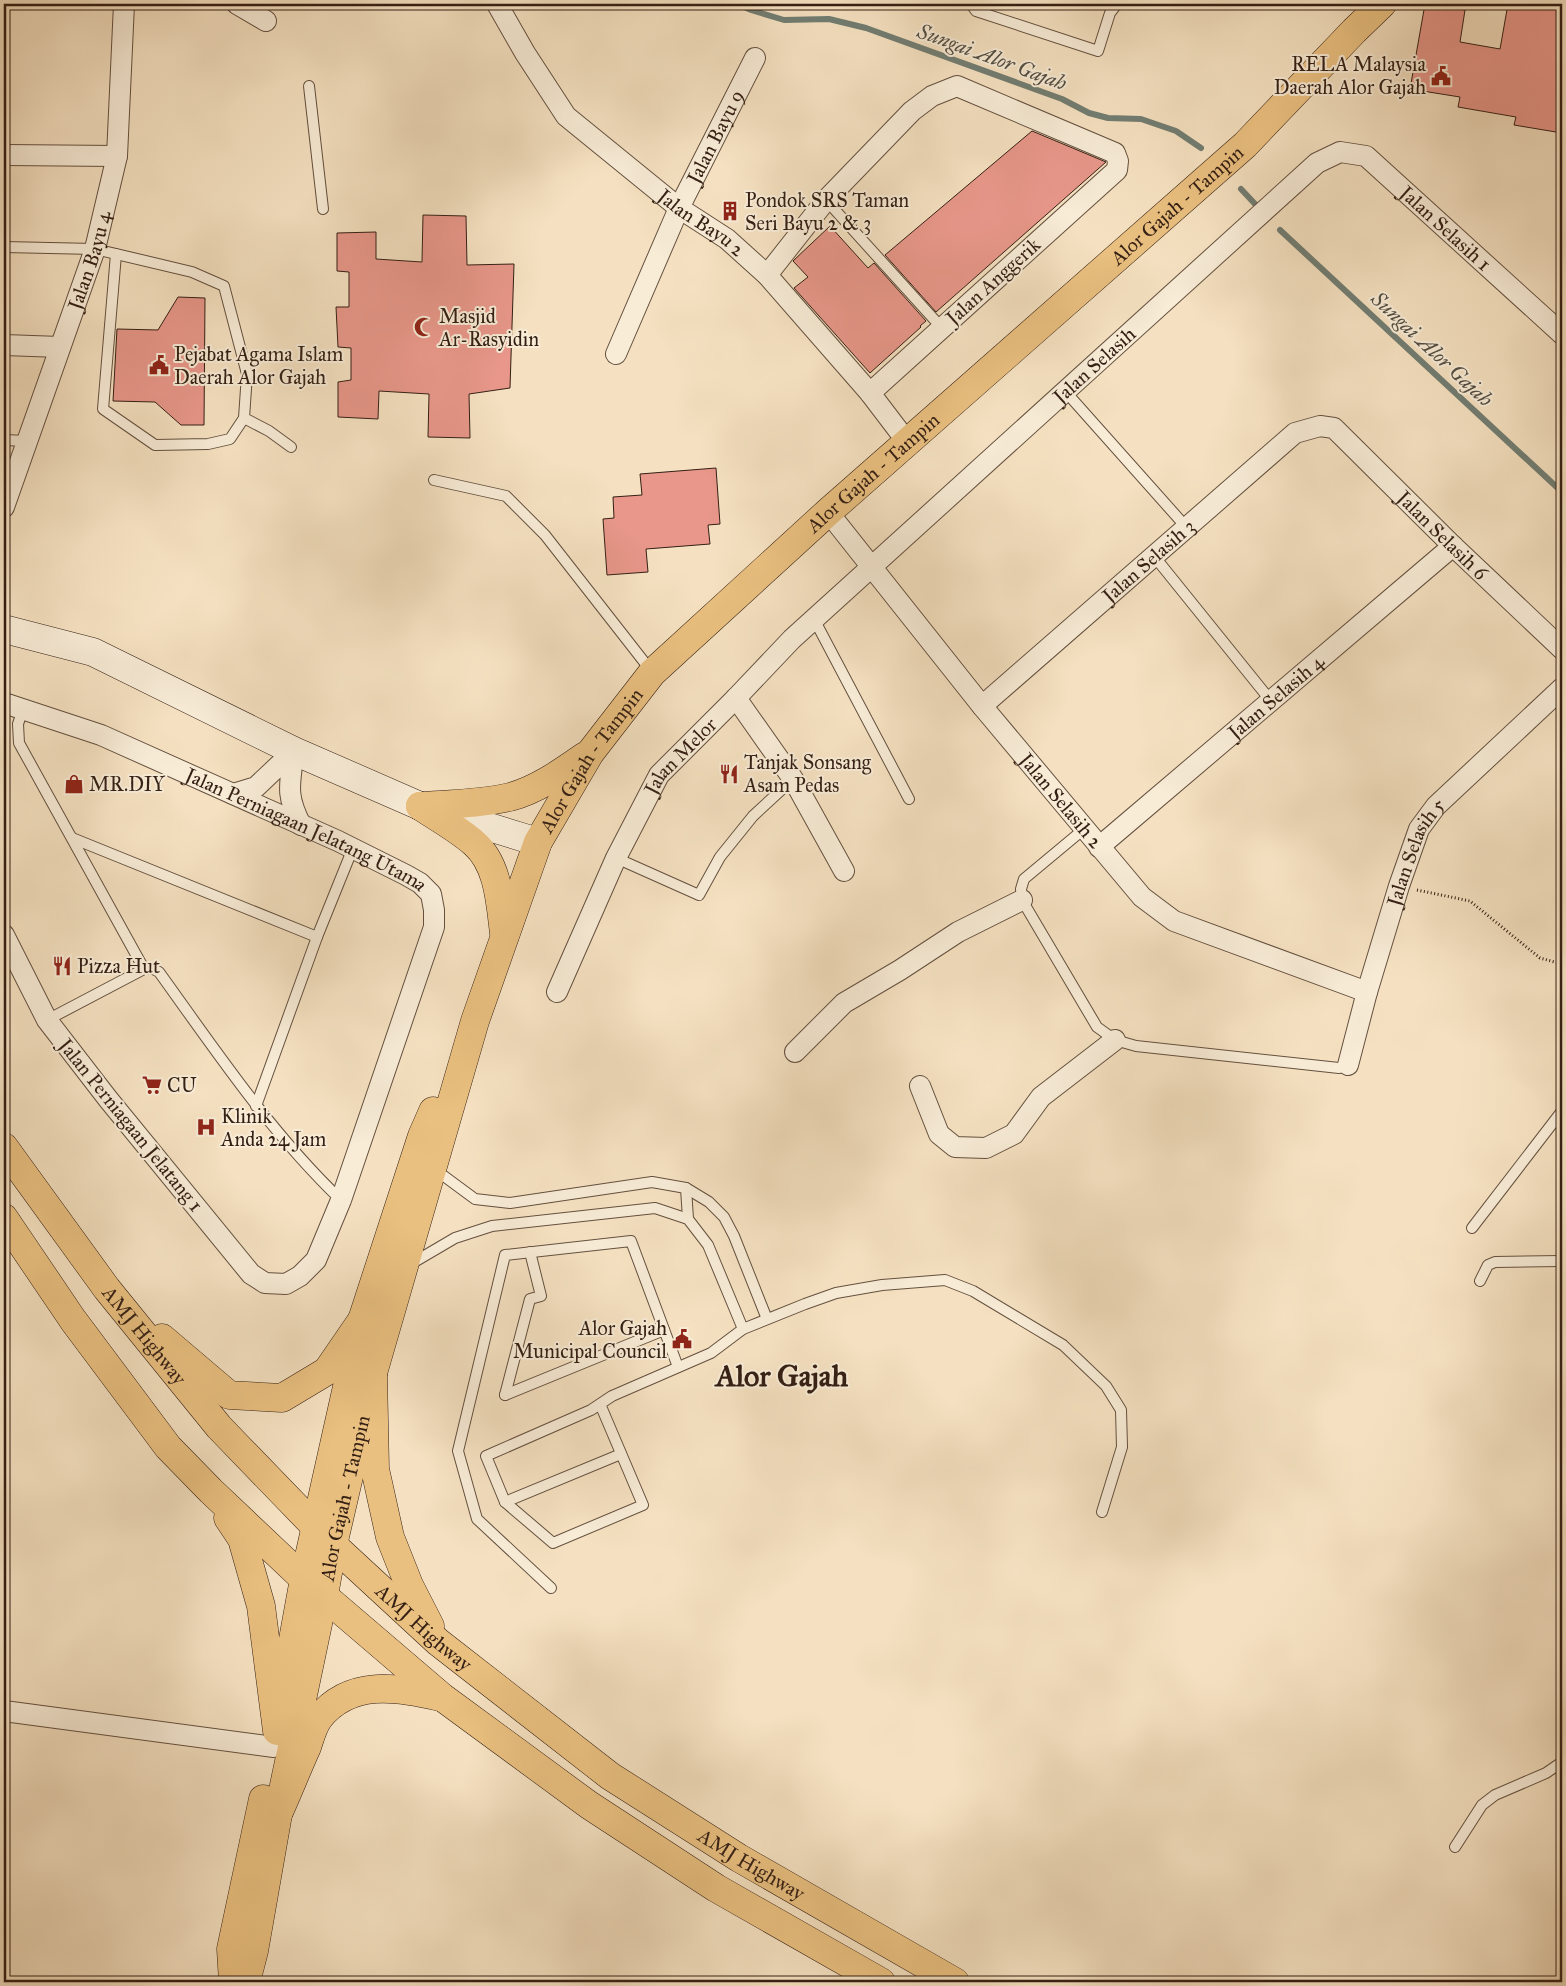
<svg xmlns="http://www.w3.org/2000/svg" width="1566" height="1986" viewBox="0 0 1566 1986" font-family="'IM FELL Great Primer',serif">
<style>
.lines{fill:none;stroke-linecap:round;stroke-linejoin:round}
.stream{stroke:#727e73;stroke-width:6}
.building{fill:#e8978a;stroke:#341f14}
.lane-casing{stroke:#64503f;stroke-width:12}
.street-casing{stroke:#64503f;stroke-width:22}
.secondary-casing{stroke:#341f14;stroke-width:29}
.primary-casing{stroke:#341f14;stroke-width:29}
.highway-casing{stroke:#341f14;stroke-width:29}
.path{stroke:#341f14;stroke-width:3;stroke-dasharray:1 2.5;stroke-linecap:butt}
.lane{stroke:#f8ecd7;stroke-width:10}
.street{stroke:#f8ecd7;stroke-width:20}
.secondary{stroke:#f8ecd7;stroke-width:28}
.primary{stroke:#eac080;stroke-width:28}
.highway{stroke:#eac080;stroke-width:28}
.labels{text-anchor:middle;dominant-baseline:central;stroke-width:4;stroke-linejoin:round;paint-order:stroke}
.poi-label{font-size:20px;fill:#341f14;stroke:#f8ecd7;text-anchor:start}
.street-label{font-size:20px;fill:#341f14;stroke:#f8ecd7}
.water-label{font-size:21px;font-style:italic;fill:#534f44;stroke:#f8ecd7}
.town-label{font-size:30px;font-weight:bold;fill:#341f14;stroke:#f8ecd7}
</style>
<rect width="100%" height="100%" fill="#f5e1c1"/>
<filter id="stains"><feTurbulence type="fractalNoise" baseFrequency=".004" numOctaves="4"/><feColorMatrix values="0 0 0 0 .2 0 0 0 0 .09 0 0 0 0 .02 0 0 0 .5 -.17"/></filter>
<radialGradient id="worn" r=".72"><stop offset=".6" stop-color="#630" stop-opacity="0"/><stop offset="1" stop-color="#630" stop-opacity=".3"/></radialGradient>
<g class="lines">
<g class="stream">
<path d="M738,4L751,10L784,20L829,19L866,28L1062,99L1089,113L1108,118L1141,119L1176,131L1201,148"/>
<path d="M1241,189L1256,205"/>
<path d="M1280,230L1562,492"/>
</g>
</g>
<g class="building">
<path d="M1425,4L1465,10L1460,42L1500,49L1508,4H1562V133L1514,125L1516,117L1458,107L1460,97L1410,89Z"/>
<path d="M1032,131L1106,162L936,312L885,255Z"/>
<path d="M423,215L466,216L467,265L514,264L510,388L469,394L470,438L428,437L429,394L379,391L378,419L338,417V382L351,380V348L338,347L336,307H349V272L337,271V233L376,232V259L422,262Z"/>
<path d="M830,226L868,268L874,263L926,321L920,326L921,327L870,373L794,288L808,277L793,261Z"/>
<path d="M178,297L205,298L204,425H181L155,402L113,401L117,329L158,330Z"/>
<path d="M716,468L720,524L708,525L710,544L646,549L648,572L607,575L603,519L614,518L613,497L642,495L640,474Z"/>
</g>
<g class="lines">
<defs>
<g id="lane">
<path d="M971,4L976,11L1098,51L1110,13L1117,4"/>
<path d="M309,86L323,209"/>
<path d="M826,200L941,327"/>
<path d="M4,247L95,249L192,272L224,286L247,374L244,418L269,431L291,447"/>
<path d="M116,254L103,409L155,445L208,444L230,439L244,418"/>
<path d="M1065,391L1187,528"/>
<path d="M4,440L27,441"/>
<path d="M434,480L506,496L545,535L652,672"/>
<path d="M1154,556L1271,701"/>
<path d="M814,619L909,799"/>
<path d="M23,709L18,724L19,743L144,969"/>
<path d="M1084,829L1024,879L1021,889L1022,900L1097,1027L1115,1040L1136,1046L1339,1068L1348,1065"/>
<path d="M72,838L317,937"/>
<path d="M616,858L699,895L720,857L753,816L793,779"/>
<path d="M47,1020L144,969H153L159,972C216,1051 270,1132 341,1200"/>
<path d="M256,1106L317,937L353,848"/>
<path d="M433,1168L475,1199L510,1203L652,1182L686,1188L709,1202L724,1217L734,1236L767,1319"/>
<path d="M686,1188L688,1219"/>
<path d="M1472,1228L1562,1111"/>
<path d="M409,1265L455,1238L492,1226L655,1208L688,1219L708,1245L743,1329"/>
<path d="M1480,1281L1488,1265L1495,1262L1562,1261"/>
<path d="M505,1395L664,1330"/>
<path d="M505,1395L530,1299L541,1296L530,1252"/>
<path d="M600,1404L643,1505L553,1543L505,1502L486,1456L591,1410L612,1396L711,1353L743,1329L805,1304L836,1293L882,1285L945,1280L973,1291L1063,1345L1106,1386L1121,1410L1122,1447L1102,1512"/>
<path d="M505,1502L621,1454"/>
<path d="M551,1588L477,1519L458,1451L505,1255L631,1241L678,1367"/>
<path d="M1455,1847L1482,1805L1495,1795L1546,1773L1562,1762"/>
</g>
<g id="street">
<path d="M237,4L266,21"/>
<path id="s1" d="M497,4L525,53L566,116L679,208L727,239L767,275L870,393L908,443"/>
<path d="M4,155L117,156"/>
<path d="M767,275L826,200L912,111L932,96L957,86L1115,153L1118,161L1117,170L870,393"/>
<path d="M4,345L60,347"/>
<path id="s2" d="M616,354L679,208L755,58"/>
<path id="s3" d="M4,507L95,249L117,156L124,4"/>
<path id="s4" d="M828,512L982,706L1142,897L1174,921L1367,992"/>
<path d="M736,698L793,779L844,871"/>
<path id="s5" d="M4,703L101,735L338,841L406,875L420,883L431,894L434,910V927L341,1200L316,1260L300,1276L286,1284L265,1283L251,1274L108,1099L47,1020L4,935"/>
<path id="s6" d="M982,706L1295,433L1320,426L1334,428L1453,546L1562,649"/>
<path d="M233,794L256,787L294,751C290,784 285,794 301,825"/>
<path id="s7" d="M1099,847L1453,546"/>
<path id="s8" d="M557,992L616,858L659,775L736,698L792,639L1317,163L1340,152L1366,156L1562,334"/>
<path d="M795,1052L844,1003L900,970L958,932L1022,900"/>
<path id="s9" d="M1348,1065L1367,992L1399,886L1419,829L1436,806L1562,688"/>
<path d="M920,1086L939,1134L955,1147L986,1148L1014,1134L1041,1097L1115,1040"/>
<path d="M4,1711L274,1747"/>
</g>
<path id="secondary" d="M4,629L93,652L294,751L420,806L538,842"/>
<g id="primary">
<path d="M420,806C450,804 480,804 510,797C537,790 562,772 585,756"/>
<path d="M420,806C438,818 458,829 474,843C499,865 500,903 504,933"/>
<path d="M278,1722L304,1579L362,1320L422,1136L433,1111"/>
<path d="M233,1982L231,1949L263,1799"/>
<path id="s10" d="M246,1982L254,1951L278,1814L324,1595L333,1545L373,1373L475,1021L538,842L590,753L652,673L828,512L1245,145L1354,31L1382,4"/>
</g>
<g id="highway">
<path id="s11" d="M4,1147L107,1289L219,1427L333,1545L438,1642L610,1776L739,1858L955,1982"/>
<path d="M4,1218L73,1320L168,1447L211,1491L304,1579L442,1697L589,1805L716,1888L881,1982"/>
<path d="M162,1338L229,1395L282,1398L327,1371L362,1320"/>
<path d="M373,1373L375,1469L390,1537L409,1585L430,1626"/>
<path d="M228,1518L242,1539L261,1606L277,1731"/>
<path d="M278,1814C288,1792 297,1769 307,1747C310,1738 313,1726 319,1718C350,1679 397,1687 440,1697"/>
</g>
</defs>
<use href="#lane" class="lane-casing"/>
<use href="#street" class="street-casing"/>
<use href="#secondary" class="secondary-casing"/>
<use href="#primary" class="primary-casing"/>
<use href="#highway" class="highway-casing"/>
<path class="path" d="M1417,890L1470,901L1540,958L1562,964"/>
<use href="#lane" class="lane"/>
<use href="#street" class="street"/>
<use href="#secondary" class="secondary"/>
<use href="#primary" class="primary"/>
<use href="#highway" class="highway"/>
</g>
<defs>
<symbol id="civic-bare" viewBox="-9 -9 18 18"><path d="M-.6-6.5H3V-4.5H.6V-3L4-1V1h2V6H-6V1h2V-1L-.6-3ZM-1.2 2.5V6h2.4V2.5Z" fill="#8f2418" stroke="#f8ecd7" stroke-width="2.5" paint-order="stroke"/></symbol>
<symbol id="building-bare" viewBox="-9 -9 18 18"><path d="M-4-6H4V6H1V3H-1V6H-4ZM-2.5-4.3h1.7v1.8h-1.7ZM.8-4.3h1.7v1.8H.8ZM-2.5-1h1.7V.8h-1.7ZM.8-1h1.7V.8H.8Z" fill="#8f2418" stroke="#f8ecd7" stroke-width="2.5" paint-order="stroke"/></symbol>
<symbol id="mosque-bare" viewBox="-9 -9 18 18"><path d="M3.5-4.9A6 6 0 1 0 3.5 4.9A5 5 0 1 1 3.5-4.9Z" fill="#8f2418" stroke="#f8ecd7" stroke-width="2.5" paint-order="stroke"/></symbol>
<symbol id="restaurant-bare" viewBox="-9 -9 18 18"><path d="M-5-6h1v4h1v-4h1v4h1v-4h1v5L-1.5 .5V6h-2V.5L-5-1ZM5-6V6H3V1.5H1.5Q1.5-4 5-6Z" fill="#8f2418" stroke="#f8ecd7" stroke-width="2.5" paint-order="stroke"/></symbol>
<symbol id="shop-bare" viewBox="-9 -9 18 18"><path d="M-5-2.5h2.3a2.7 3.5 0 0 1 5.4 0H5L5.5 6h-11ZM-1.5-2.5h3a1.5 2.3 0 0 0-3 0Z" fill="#8f2418" stroke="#f8ecd7" stroke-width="2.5" paint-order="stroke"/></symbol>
<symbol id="supermarket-bare" viewBox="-9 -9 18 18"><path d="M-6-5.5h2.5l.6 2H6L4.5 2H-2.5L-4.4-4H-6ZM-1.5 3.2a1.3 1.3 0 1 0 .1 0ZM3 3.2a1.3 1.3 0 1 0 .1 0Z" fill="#8f2418" stroke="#f8ecd7" stroke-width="2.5" paint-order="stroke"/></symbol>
<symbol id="hospital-bare" viewBox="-9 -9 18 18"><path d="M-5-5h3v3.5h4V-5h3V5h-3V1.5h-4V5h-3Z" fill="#8f2418" stroke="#f8ecd7" stroke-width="2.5" paint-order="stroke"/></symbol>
</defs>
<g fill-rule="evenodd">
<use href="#civic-bare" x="1427" y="62" width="28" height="28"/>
<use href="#building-bare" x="716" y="197" width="28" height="28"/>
<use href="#mosque-bare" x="410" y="313" width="28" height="28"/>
<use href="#civic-bare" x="145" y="351" width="28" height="28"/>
<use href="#restaurant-bare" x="715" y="760" width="28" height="28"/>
<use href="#shop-bare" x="60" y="770" width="28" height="28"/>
<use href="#restaurant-bare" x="48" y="952" width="28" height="28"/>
<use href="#supermarket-bare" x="138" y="1071" width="28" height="28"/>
<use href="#hospital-bare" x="192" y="1113" width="28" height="28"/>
<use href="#civic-bare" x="668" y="1325" width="28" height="28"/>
</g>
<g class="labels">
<g class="poi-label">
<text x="1426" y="64" text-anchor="end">RELA Malaysia<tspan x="1426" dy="23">Daerah Alor Gajah</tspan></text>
<text x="745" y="200">Pondok SRS Taman<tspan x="745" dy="23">Seri Bayu 2 &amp; 3</tspan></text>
<text x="439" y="316">Masjid<tspan x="439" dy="23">Ar-Rasyidin</tspan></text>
<text x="174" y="354">Pejabat Agama Islam<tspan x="174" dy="23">Daerah Alor Gajah</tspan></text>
<text x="744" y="762">Tanjak Sonsang<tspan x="744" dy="23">Asam Pedas</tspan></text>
<text x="89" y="784">MR.DIY</text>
<text x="77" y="966">Pizza Hut</text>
<text x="167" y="1085">CU</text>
<text x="221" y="1116">Klinik<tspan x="221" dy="23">Anda 24 Jam</tspan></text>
<text x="667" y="1328" text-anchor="end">Alor Gajah<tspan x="667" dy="23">Municipal Council</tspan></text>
</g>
<g class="street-label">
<text stroke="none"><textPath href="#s2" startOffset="239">Jalan Bayu 9</textPath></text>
<text stroke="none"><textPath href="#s10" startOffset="2086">Alor Gajah - Tampin</textPath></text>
<text stroke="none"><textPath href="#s1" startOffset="304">Jalan Bayu 2</textPath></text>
<text stroke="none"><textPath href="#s8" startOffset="1298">Jalan Selasih 1</textPath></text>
<text stroke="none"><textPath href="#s3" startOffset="261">Jalan Bayu 4</textPath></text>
<text transform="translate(993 281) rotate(-42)">Jalan Anggerik</text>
<text stroke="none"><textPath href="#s8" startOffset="838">Jalan Selasih</textPath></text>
<text stroke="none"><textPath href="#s10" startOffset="1681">Alor Gajah - Tampin</textPath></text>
<text stroke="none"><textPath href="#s6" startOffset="608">Jalan Selasih 6</textPath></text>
<text stroke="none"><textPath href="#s6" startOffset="221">Jalan Selasih 3</textPath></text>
<text stroke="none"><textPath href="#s7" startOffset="232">Jalan Selasih 4</textPath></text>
<text stroke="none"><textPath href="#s8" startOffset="268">Jalan Melor</textPath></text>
<text stroke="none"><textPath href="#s10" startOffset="1276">Alor Gajah - Tampin</textPath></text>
<text stroke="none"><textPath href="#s4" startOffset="371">Jalan Selasih 2</textPath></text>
<text stroke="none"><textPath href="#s5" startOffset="328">Jalan Perniagaan Jelatang Utama</textPath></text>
<text stroke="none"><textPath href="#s9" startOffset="224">Jalan Selasih 5</textPath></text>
<text transform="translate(131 1125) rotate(51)">Jalan Perniagaan Jelatang 1</text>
<text stroke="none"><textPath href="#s11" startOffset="235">AMJ Highway</textPath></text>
<text stroke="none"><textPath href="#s10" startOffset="494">Alor Gajah - Tampin</textPath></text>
<text stroke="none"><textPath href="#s11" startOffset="640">AMJ Highway</textPath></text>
<text stroke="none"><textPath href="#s11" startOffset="1045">AMJ Highway</textPath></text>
</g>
<g class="water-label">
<text transform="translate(992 57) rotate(20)">Sungai Alor Gajah</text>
<text transform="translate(1432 349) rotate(43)">Sungai Alor Gajah</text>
</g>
<g class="town-label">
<text x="782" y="1376">Alor Gajah</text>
</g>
</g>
<rect width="1566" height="1986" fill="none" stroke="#f5e1c1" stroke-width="20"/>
<rect x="5" y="5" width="1556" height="1976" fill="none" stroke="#341f14" stroke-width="2.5"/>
<rect x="10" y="10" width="1546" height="1966" fill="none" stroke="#341f14"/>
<rect width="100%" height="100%" filter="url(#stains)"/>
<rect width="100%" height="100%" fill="url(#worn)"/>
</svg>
